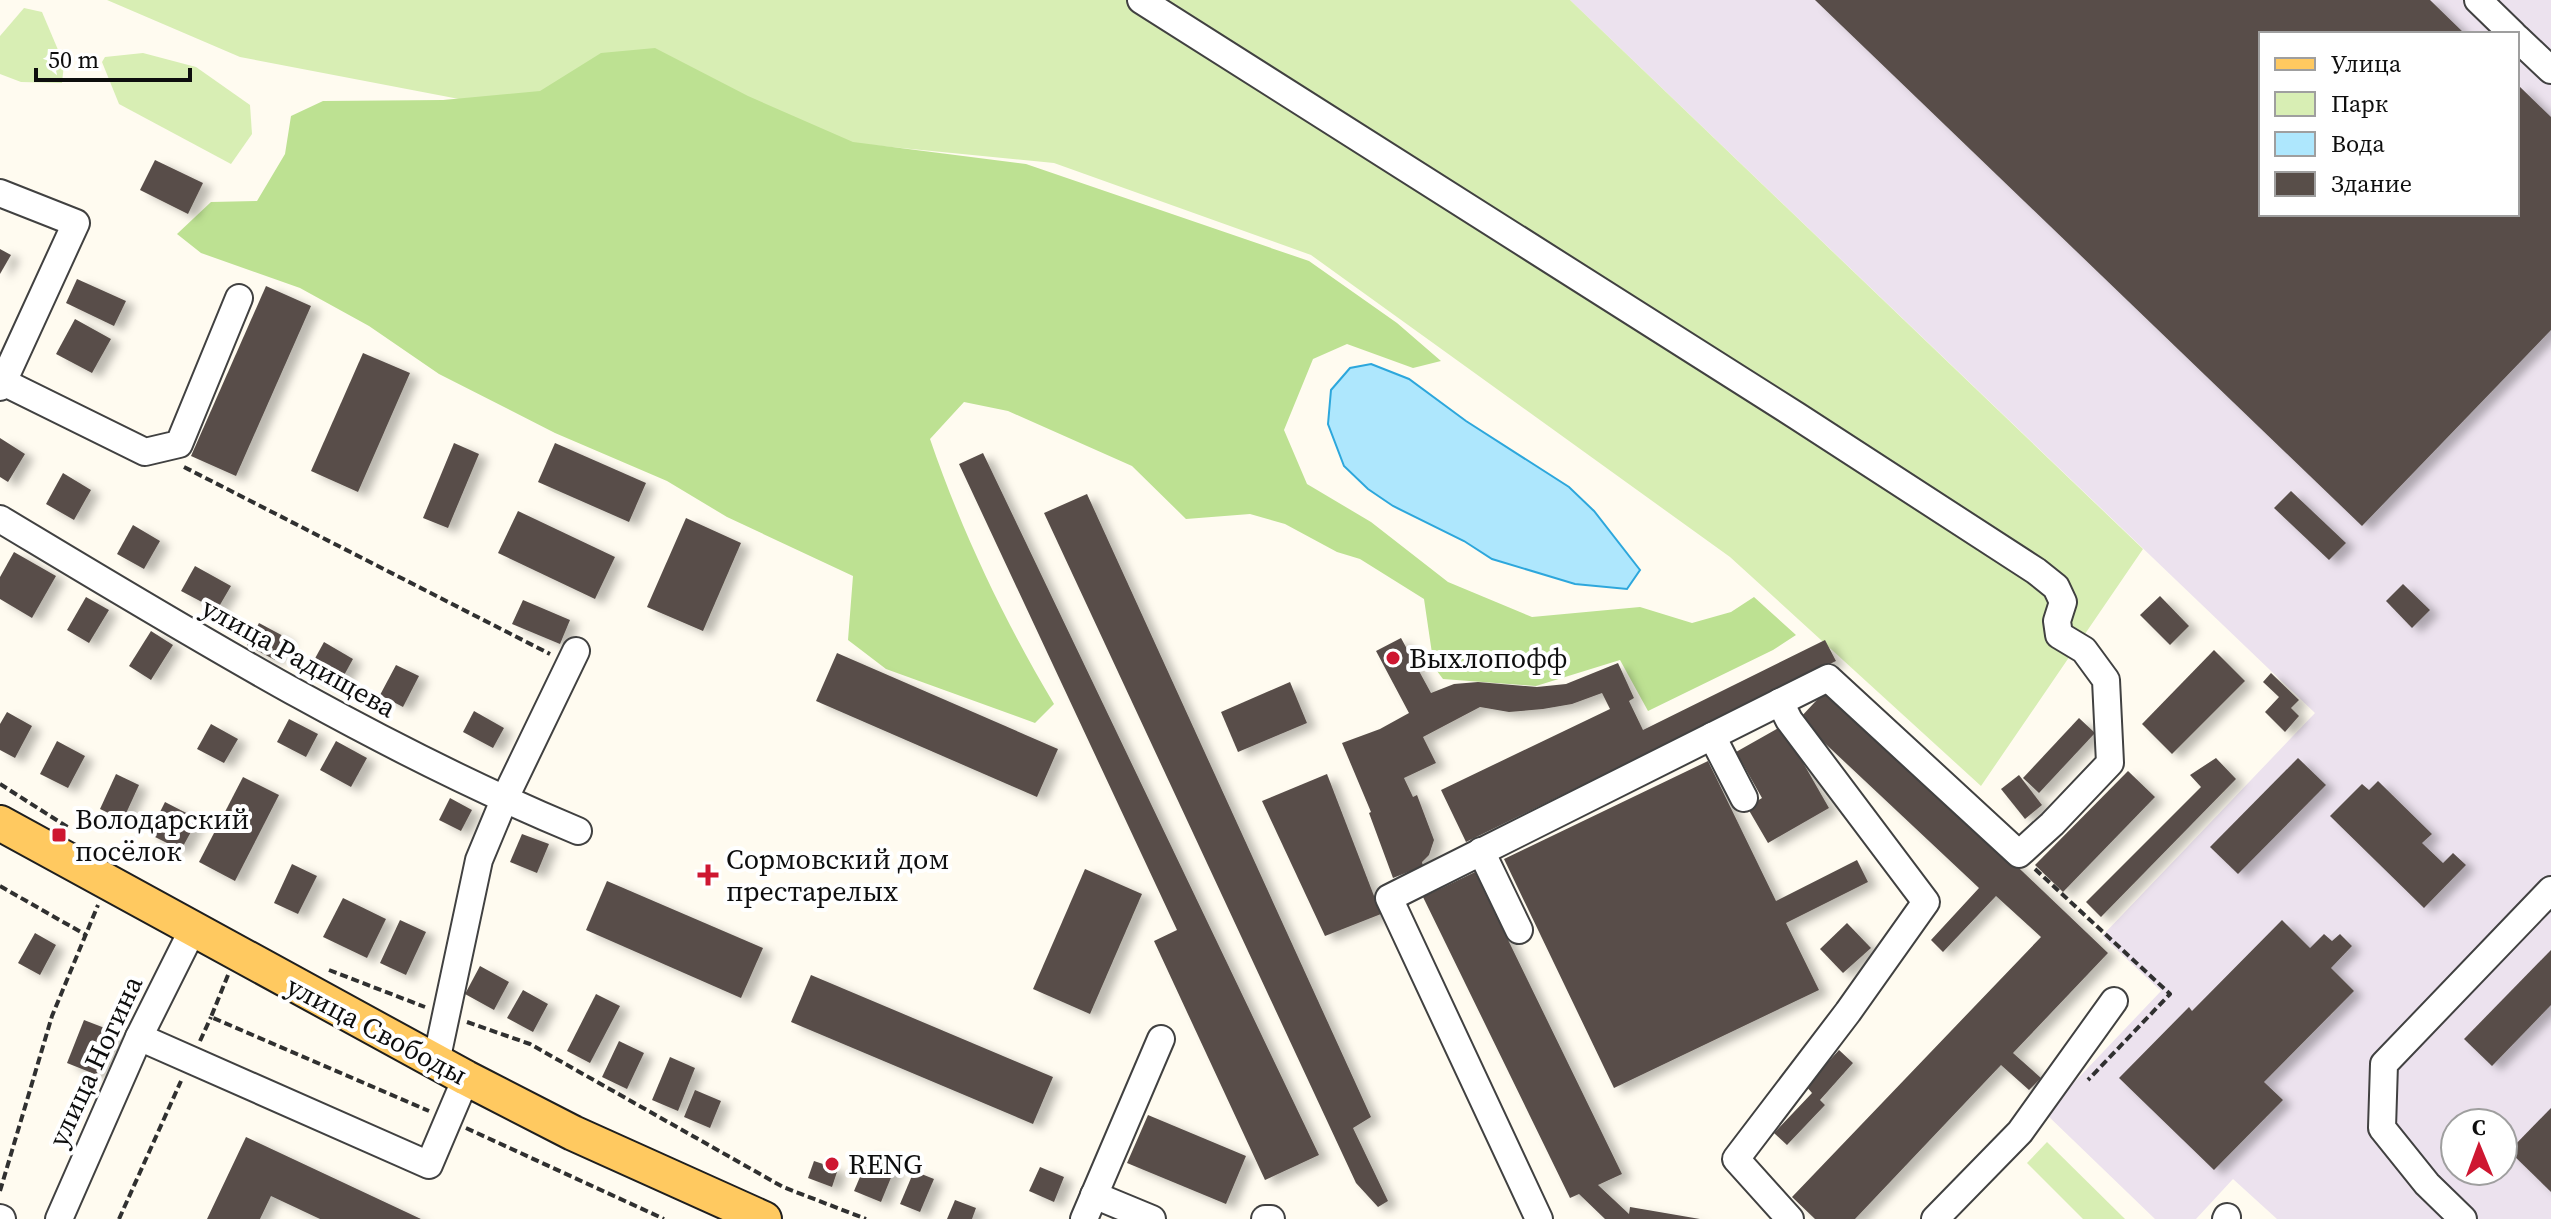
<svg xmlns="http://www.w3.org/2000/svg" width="2551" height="1219" viewBox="0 0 2551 1219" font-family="'Source Serif 4',serif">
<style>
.industrial{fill:#ece2ee;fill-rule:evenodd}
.green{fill:#d8eeb4}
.forest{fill:#bde192}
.water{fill:#aee7fd;stroke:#2da7dc;stroke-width:2}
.building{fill:#584e49;filter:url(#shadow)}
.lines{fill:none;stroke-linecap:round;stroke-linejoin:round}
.minor-casing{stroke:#414141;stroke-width:30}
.major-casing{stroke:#1f1f1f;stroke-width:38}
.path{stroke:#303030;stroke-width:4;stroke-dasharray:8 4;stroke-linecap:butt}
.minor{stroke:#fff;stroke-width:26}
.major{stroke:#ffc960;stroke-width:34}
.poi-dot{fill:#ce1731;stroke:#fff;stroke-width:3}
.labels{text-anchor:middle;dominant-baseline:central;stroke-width:8;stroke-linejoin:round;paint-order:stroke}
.street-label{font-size:28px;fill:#0e0e0e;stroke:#fff}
.poi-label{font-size:28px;fill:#0e0e0e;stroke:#fff;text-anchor:start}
</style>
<defs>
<filter id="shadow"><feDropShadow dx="9" dy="5" stdDeviation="4" flood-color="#0004"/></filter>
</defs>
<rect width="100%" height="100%" fill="#fffbf0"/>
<path class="industrial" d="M1570,0H2551V1219H2277L2233,1179L2196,1219H2155L2045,1113L2161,991L2102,936L2315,713ZM2261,34H2517V214H2261ZM2455,1123H2503V1171H2455Z"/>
<g class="green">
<path d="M107,0H1570L2143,549L1981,786L1730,557L1311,255L1054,163L517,110L240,57Z"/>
<path d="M24,8L42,12L64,64L62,83L21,82L0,74V36Z"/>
<path d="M143,53L196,67L250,105L252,134L231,164L119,104L102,62L105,57Z"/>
<path d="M2047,1142L2125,1219H2083L2027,1163Z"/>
</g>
<path class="forest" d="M655,48L748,96L853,142L1026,164L1309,261L1397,323L1441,361L1413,368L1347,344L1313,359L1284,430L1307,484L1371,522L1448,582L1532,617L1640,607L1692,623L1731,612L1754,597L1796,635L1773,650L1648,711L1620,660L1536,686L1443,679L1434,667L1424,599L1360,559L1337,552L1285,524L1250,514L1186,519L1132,466L1008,411L964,402L930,439C962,532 1004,620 1054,704L1035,723L886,669L848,640L853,576L727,517L667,481L555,433L439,374L369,326L300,288L201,253L177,234L211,202L257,201L285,154L291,116L323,101L443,100L540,91L601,53Z"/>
<path class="water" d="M1371,364L1409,379L1466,421L1569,487L1594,511L1640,570L1627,589L1575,584L1492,559L1464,541L1393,506L1368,489L1344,466L1328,424L1331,390L1350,368Z"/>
<g class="building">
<path d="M1815,0H2430L2465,34H2261V214H2517V84L2551,117V330L2362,526Z"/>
<path d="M155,160L203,183L188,214L140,190Z"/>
<path d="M0,249L11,255L0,274Z"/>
<path d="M77,279L126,301L114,326L66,303Z"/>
<path d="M266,286L311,306L236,476L191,456Z"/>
<path d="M75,319L111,339L92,373L56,354Z"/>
<path d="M363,353L410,373L358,492L311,471Z"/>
<path d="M0,438L25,454L8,482L0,477Z"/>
<path d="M454,443L479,454L448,528L423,518Z"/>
<path d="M555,443L646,483L629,522L538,482Z"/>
<path d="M983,453L1319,1155L1265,1180L1154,941L1177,930L959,464Z"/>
<path d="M63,473L91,490L74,520L46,504Z"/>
<path d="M2291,491L2346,543L2329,560L2274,508Z"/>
<path d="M1087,494L1371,1117L1353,1128L1388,1201L1378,1207L1356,1183L1044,513Z"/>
<path d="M518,511L615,557L595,599L498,553Z"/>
<path d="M686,518L741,543L703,631L647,607Z"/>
<path d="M133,525L160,541L144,569L117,554Z"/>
<path d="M14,552L56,576L32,618L0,599V577Z"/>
<path d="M195,566L231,586L217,610L181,591Z"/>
<path d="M2403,584L2430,610L2412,628L2386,601Z"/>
<path d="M2160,596L2189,626L2170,645L2140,615Z"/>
<path d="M86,597L109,610L89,643L67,630Z"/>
<path d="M523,600L570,620L560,644L512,624Z"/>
<path d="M259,623L287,638L275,660L247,645Z"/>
<path d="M151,631L173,645L151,680L129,666Z"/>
<path d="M1401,638L1431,693L1454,684L1478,682L1537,687L1566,684L1618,663L1634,698L1629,701L1643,730L1825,640L1836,661L1466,842L1441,790L1610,709L1602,693L1572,704L1543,709L1509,712L1480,707L1423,737L1436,763L1404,778L1413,797L1417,795L1434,840L1429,855L1422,862L1423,866L1393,878L1369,813L1371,812L1342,743L1380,729L1409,713L1376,651Z"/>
<path d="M324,642L353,659L337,688L307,673Z"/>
<path d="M2214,650L2245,681L2172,754L2142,724Z"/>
<path d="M837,653L1058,749L1037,797L816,701Z"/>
<path d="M396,665L419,676L403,707L380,695Z"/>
<path d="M2271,673L2299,700L2291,708L2299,716L2285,732L2265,712L2279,697L2263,682Z"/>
<path d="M1290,682L1307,723L1238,752L1221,712Z"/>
<path d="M1829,687L2108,953L2013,1053L2041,1078L2029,1090L2001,1065L1855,1219H1815L1792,1197L2041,937L1996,896L1943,952L1931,940L1979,888L1799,719Z"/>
<path d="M474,711L504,728L493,748L463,732Z"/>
<path d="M7,712L32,726L15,758L0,750V724Z"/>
<path d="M2079,718L2095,733L2039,793L2023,778Z"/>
<path d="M289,719L318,734L306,757L277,742Z"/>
<path d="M211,724L238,739L224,763L197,749Z"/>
<path d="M1782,726L1829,808L1768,843L1747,807L1762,798L1736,752Z"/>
<path d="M57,741L85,756L68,788L40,774Z"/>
<path d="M336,741L367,758L351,787L320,770Z"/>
<path d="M2216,758L2236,779L2101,917L2086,902L2201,787L2190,775Z"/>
<path d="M2298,758L2326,785L2238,874L2210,847Z"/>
<path d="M1708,761L1776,901L1857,860L1868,882L1786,923L1819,990L1614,1088L1504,859Z"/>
<path d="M2128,771L2155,797L2063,892L2035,865Z"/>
<path d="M116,774L139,785L123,820L100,809Z"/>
<path d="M1327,774L1381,914L1325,936L1262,801Z"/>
<path d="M2019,775L2042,805L2025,819L2001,789Z"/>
<path d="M243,777L279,795L235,881L199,862Z"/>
<path d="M2378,781L2432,834L2422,843L2443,863L2453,853L2466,865L2424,908L2330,816L2362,784L2369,790Z"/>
<path d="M450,798L472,810L461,831L439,820Z"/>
<path d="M165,802L198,819L181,850L149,834Z"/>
<path d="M522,834L549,844L537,873L510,862Z"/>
<path d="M292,864L317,876L298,914L274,903Z"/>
<path d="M1085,869L1142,894L1090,1014L1033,989Z"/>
<path d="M1475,872L1622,1174L1598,1185L1629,1214L1630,1207L1700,1219H1605L1579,1194L1570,1198L1423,897Z"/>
<path d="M607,881L763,948L741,998L586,930Z"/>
<path d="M343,898L386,919L367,958L323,937Z"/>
<path d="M400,920L426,932L406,975L380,963Z"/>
<path d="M2282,920L2310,948L2324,934L2332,941L2340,934L2352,946L2331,968L2354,991L2264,1082L2283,1100L2214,1170L2119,1078L2189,1007L2192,1011Z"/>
<path d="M1847,923L1871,948L1843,973L1820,949Z"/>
<path d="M35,933L56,945L40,975L18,963Z"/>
<path d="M2551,950V1005L2492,1066L2464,1039Z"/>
<path d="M480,966L509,982L494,1010L465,994Z"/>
<path d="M811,975L1053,1077L1033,1124L791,1022Z"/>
<path d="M523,990L548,1004L533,1032L507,1018Z"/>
<path d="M596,994L620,1006L590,1063L567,1051Z"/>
<path d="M84,1020L115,1032L97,1075L67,1063Z"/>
<path d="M619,1041L644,1053L627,1089L602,1077Z"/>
<path d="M1839,1050L1853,1063L1820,1100L1825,1105L1787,1145L1774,1133L1812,1093L1806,1086Z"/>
<path d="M670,1057L695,1068L678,1111L652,1100Z"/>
<path d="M695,1090L721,1101L710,1128L684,1117Z"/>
<path d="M2551,1108V1192L2509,1151Z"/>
<path d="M1148,1115L1246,1156L1226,1204L1127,1163Z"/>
<path d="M246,1137L421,1219H320L271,1196L260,1219H207Z"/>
<path d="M871,1151L897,1163L881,1202L854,1191Z"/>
<path d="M814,1161L838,1169L832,1187L808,1178Z"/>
<path d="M1040,1167L1064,1177L1054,1202L1029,1191Z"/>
<path d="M914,1171L934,1179L920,1212L900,1204Z"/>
<path d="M955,1200L976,1208L972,1219H947Z"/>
</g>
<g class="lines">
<defs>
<g id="minor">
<path d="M1141,0L1797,416L2036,571L2056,587L2063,602L2057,621L2059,635L2084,650L2106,680L2110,763L2052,824L2019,854L1828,678L1389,898L1539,1219"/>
<path d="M2478,0L2513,34"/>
<path d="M2517,38L2551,70"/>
<path d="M0,193L76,223L3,382"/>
<path d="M0,387L3,382L145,452L179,444L239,298"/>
<path d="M0,519C188,632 375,747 578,831"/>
<path d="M1780,702L1789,720L1926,902L1848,1012L1736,1159L1790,1219"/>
<path d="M1712,736L1744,798"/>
<path d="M1481,851L1519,930"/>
<path d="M139,1037L429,1165L466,1078"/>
<path d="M436,1062L479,860L504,800L576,651"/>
<path d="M1094,1195L1152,1219"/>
<path d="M0,1218L2,1219"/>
<path d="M59,1219L139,1037L192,931"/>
<path d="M1084,1219L1161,1039"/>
<path d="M1265,1219H1271"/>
<path d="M1935,1219L2020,1132L2114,1001"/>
<path d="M2226,1219L2227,1217"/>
<path d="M2463,1219L2427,1184L2382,1128L2384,1064L2551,890"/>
</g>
<path id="major" d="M0,823L466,1078L573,1133L764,1219"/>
</defs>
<use href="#minor" class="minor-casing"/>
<use href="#major" class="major-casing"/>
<g class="path">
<path d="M184,467L550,654"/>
<path d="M0,784L69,828"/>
<path d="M2035,869L2170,994L2088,1080"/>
<path d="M0,886L86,935"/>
<path d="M329,970L425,1007"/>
<path d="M228,975L211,1017L429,1111"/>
<path d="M467,1022L530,1044L783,1187L866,1219"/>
<path d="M200,1041L211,1017"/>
<path d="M466,1128L664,1219"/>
<path d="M0,1191L52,1016L98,905"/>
<path d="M119,1219L181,1081"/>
</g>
<use href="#minor" class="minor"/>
<use href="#major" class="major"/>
</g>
<g class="poi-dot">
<circle cx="1393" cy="658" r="8"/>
<rect x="51" y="827" width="16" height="16" rx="4"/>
<path d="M704 863h8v8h8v8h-8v8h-8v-8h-8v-8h8z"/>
<circle cx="832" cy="1164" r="8"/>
</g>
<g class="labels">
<g class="street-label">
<text transform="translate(299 657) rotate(29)">улица Радищева</text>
<text transform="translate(377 1030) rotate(28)">улица Свободы</text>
<text transform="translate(95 1061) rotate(-65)">улица Ногина</text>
</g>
<g class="poi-label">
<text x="1409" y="658">Выхлопофф</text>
<text x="75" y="819">Володарский<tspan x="75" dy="32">посёлок</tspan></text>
<text x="726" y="859">Сормовский дом<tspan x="726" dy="32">престарелых</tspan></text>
<text x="848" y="1164">RENG</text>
</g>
</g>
<rect x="2259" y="32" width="260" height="184" fill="#ffffff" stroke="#9f9f9f" stroke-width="2"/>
<rect x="2275" y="58" width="40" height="12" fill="#ffc960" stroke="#9f9f9f" stroke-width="2"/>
<text x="2331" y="72" font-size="24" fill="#0e0e0e">Улица</text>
<rect x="2275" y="92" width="40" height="24" fill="#d8eeb4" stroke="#9f9f9f" stroke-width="2"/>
<text x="2331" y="112" font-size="24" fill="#0e0e0e">Парк</text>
<rect x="2275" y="132" width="40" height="24" fill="#aee7fd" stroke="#9f9f9f" stroke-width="2"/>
<text x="2331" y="152" font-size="24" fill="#0e0e0e">Вода</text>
<rect x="2275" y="172" width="40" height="24" fill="#584e49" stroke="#9f9f9f" stroke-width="2"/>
<text x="2331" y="192" font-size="24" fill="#0e0e0e">Здание</text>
<g transform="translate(2479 1147) rotate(359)"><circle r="38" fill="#ffffff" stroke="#9f9f9f" stroke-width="2"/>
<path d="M0-6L14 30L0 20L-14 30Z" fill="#ce1731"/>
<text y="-12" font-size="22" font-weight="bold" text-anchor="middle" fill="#0e0e0e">С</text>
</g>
<path d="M36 68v12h154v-12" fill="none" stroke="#0e0e0e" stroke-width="4"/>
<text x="48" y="68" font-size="24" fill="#0e0e0e" stroke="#ffffff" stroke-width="6" paint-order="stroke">50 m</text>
</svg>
